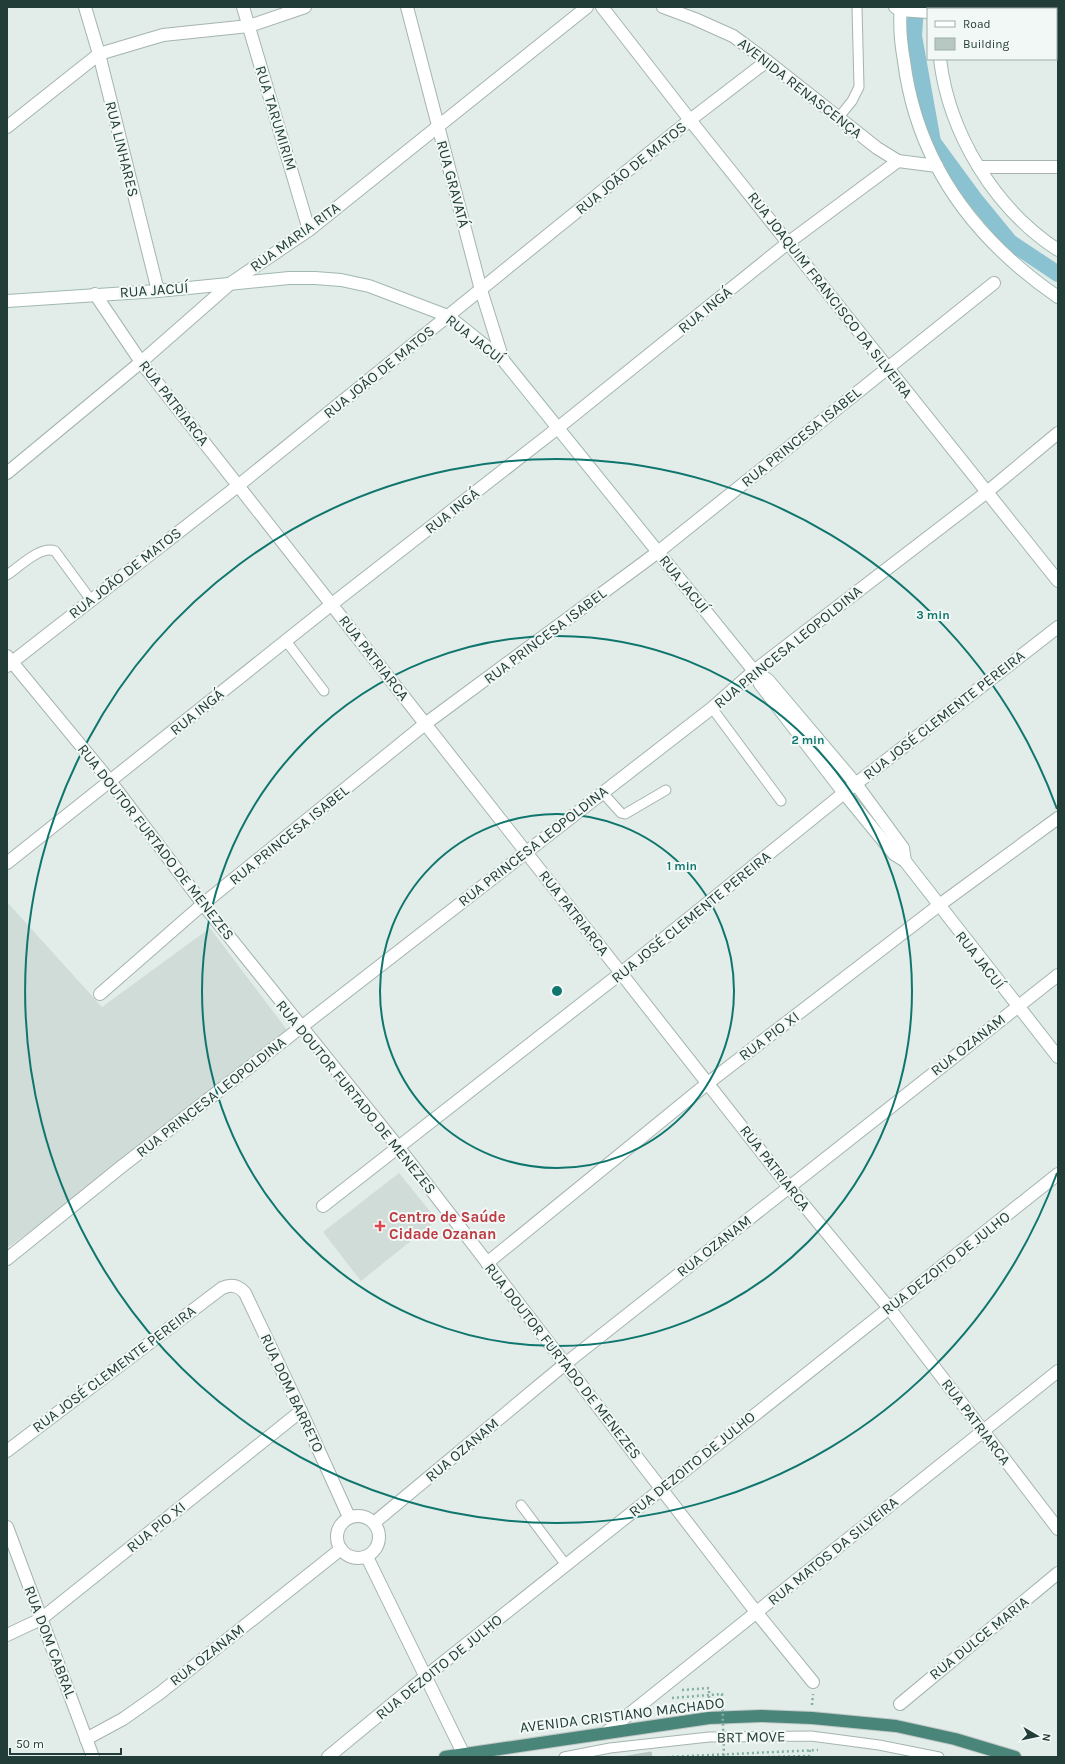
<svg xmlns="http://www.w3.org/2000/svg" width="1065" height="1764" viewBox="0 0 1065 1764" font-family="Karla,sans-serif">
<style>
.built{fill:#d0dcd7}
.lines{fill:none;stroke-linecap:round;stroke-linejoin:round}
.canal{stroke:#8ac2d1;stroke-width:16}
.building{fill:#b7c7c1;stroke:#b4c6bf}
.service-casing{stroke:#a5b4af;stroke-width:11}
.minor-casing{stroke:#a5b4af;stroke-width:14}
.tertiary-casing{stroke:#a5b4af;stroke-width:14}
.secondary-casing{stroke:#a0b8b1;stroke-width:14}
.trunk-casing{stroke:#c1c9c7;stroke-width:14}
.path{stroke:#82b0a4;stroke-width:2.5;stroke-dasharray:2 3;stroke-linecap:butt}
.service{stroke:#fff;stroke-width:9}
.minor{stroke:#fff;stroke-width:12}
.tertiary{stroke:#fff;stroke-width:12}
.secondary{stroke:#fff;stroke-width:12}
.trunk{stroke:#4a857a;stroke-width:12}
.path-bridge{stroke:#82b0a4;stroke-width:2.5;stroke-dasharray:2 3;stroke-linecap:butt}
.ring{fill:none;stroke:#0f766e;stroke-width:2}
.health-dot{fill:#e0444e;stroke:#f2f8f6;stroke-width:1.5}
.labels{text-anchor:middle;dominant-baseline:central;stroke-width:4;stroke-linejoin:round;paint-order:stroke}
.street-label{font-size:15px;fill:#223d37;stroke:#f2f8f6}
.health-label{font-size:15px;font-weight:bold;fill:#be3a42;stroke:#f2f8f6;text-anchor:start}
.centre{fill:#0f766e;stroke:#f2f8f6;stroke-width:2}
.ring-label{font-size:12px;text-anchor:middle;font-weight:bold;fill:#0f766e;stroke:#f2f8f6;stroke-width:4;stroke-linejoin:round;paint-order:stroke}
</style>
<rect width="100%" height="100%" fill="#e2ece8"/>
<g class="built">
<path d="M7,902L102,1007L210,928L290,1034L162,1135L7,1248Z"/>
<path d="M399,1173L437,1220L361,1281L323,1232Z"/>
</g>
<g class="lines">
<path class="canal" d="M916,7L914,36L933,142L974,198L1010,242L1058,274"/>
</g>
<path class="building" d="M651,1752L652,1757H622Z"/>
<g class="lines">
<defs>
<g id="service">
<path d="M839,117L852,101L859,87L857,7"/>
<path d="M7,575C19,567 41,545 55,551L91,600"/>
<path d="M286,641L324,691"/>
<path d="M712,708L781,801"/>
<path d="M602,792L621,813L625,814L666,790"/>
<path d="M521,1505L566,1565"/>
<path d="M564,1757L610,1748L709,1737L811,1736L879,1745L939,1757"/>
</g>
<g id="minor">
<path d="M85,7L99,54L158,291"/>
<path d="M243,7L309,230"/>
<path d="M407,7L481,290L503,360"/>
<path d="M602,7L690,120L1058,581"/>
<path d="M895,7L900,10L928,12"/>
<path d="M979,167H1058"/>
<path d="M95,294L141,362L789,1187L889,1308L1058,1529"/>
<path d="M7,473L141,362L231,283L309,230L587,7"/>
<path d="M7,656L110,781L203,904L399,1148L756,1612L813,1682"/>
<path d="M7,666L239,485L690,120L767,61"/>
<path d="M7,863L332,604L559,427L789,242L898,161"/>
<path d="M100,994L203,904L425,724L658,552L994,283"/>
<path d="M323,1206L621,973L844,793L1058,627"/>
<path d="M7,1259L121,1167L712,708L754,671L987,492L1058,433"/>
<path d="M487,1263L708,1083L938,906L1058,818"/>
<path d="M7,1451L222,1288C231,1284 238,1285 245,1293L301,1411L349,1517"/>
<circle cx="358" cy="1537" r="21"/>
<path d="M375,1522L565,1364L1058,975"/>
<path d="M7,1527L93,1757"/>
<path d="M367,1557L463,1753"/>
<path d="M7,1635L41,1619L301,1411"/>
<path d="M900,1704L1058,1573"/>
<path d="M608,1731L1058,1371"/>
<path d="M86,1739L123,1719L160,1693L341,1549"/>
<path d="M328,1757L425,1677L1058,1174"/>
</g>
<g id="tertiary">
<path d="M663,7L695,19L733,36L767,61L877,148L898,161L937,166"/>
<path d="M7,127L99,54L163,35L249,26L305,7"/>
</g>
<g id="secondary">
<path d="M901,7C899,25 901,44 904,61C917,163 975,240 1058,297"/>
<path d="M937,9L938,7"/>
<path d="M940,59C949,134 995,209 1058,250"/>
<path d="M7,301L158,291L289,278H315L341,280L369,286L448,316L503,360L754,671L760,684L844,793L894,854L905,861L1058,1057"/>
<path d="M755,671L768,680L856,784L903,848L905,861"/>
</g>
<path id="trunk" d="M445,1757L709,1718L761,1716L812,1718L896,1726L955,1739L1015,1757"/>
</defs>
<use href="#service" class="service-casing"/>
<use href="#minor" class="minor-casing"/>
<use href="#tertiary" class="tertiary-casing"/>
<use href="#secondary" class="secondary-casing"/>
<use href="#trunk" class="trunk-casing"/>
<g class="path">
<path d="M682,1690L709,1688V1705"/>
<path d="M812,1705L813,1694"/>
<path d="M667,1757L818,1750"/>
<path d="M768,1757L809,1756L810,1750"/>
</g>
<use href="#service" class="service"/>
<use href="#minor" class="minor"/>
<use href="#tertiary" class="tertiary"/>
<use href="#secondary" class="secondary"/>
<use href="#trunk" class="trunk"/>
<path class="path-bridge" d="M672,1698L722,1694L724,1757"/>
</g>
<g class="ring">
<circle cx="557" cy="991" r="177"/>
<circle cx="557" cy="991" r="355"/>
<path d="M1057 1173A532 532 0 1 1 1057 809"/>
</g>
<path class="health-dot" d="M378 1220h4v4h4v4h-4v4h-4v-4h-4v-4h4z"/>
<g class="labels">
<g class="street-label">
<text transform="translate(800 88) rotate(38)">AVENIDA RENASCENÇA</text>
<text transform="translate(276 118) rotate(73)">RUA TARUMIRIM</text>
<text transform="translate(122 149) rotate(76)">RUA LINHARES</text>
<text transform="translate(631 168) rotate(-39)">RUA JOÃO DE MATOS</text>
<text transform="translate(453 184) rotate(75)">RUA GRAVATÁ</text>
<text transform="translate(295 237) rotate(-36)">RUA MARIA RITA</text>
<text transform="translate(154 290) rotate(-4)">RUA JACUÍ</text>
<text transform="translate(830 295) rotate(52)">RUA JOAQUIM FRANCISCO DA SILVEIRA</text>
<text transform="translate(705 310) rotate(-39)">RUA INGÁ</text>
<text transform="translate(475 339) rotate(38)">RUA JACUÍ</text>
<text transform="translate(379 372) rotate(-39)">RUA JOÃO DE MATOS</text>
<text transform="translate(174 403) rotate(52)">RUA PATRIARCA</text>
<text transform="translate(801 437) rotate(-39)">RUA PRINCESA ISABEL</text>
<text transform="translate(452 511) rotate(-38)">RUA INGÁ</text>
<text transform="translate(125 573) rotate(-38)">RUA JOÃO DE MATOS</text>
<text transform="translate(684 584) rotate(51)">RUA JACUÍ</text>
<text transform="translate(545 636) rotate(-37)">RUA PRINCESA ISABEL</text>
<text transform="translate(788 647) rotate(-39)">RUA PRINCESA LEOPOLDINA</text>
<text transform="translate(374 658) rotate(52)">RUA PATRIARCA</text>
<text transform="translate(197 712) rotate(-39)">RUA INGÁ</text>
<text transform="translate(944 715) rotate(-38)">RUA JOSÉ CLEMENTE PEREIRA</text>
<text transform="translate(289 835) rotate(-39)">RUA PRINCESA ISABEL</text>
<text transform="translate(156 842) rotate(52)">RUA DOUTOR FURTADO DE MENEZES</text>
<text transform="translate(533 846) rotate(-38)">RUA PRINCESA LEOPOLDINA</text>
<text transform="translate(574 913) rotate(52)">RUA PATRIARCA</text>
<text transform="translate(691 917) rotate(-39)">RUA JOSÉ CLEMENTE PEREIRA</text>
<text transform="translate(980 960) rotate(52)">RUA JACUÍ</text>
<text transform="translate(769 1036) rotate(-37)">RUA PIO XI</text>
<text transform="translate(968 1045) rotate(-38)">RUA OZANAM</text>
<text transform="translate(211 1097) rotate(-38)">RUA PRINCESA LEOPOLDINA</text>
<text transform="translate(356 1097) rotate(51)">RUA DOUTOR FURTADO DE MENEZES</text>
<text transform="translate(775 1168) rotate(52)">RUA PATRIARCA</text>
<text transform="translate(714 1246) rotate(-38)">RUA OZANAM</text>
<text transform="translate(946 1263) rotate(-38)">RUA DEZOITO DE JULHO</text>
<text transform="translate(563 1361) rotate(52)">RUA DOUTOR FURTADO DE MENEZES</text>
<text transform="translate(114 1369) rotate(-37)">RUA JOSÉ CLEMENTE PEREIRA</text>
<text transform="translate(292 1393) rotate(65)">RUA DOM BARRETO</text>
<text transform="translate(976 1422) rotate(53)">RUA PATRIARCA</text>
<text transform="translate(462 1450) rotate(-40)">RUA OZANAM</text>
<text transform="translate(692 1464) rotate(-39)">RUA DEZOITO DE JULHO</text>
<text transform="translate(156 1527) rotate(-39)">RUA PIO XI</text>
<text transform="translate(833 1551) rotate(-39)">RUA MATOS DA SILVEIRA</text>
<text transform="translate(979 1638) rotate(-39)">RUA DULCE MARIA</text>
<text transform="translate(50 1642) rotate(69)">RUA DOM CABRAL</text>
<text transform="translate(207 1655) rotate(-38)">RUA OZANAM</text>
<text transform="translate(439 1667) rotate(-39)">RUA DEZOITO DE JULHO</text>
<text transform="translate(622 1715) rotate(-7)">AVENIDA CRISTIANO MACHADO</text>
<text transform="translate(751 1737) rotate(-1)">BRT MOVE</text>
</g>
<g class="health-label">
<text x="389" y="1217">Centro de Saúde<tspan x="389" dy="17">Cidade Ozanan</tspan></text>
</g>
</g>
<circle cx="557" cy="991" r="6" class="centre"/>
<g class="ring-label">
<text x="933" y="619">3 min</text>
<text x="808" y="744">2 min</text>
<text x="682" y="870">1 min</text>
</g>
<rect width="1065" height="1764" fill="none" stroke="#223d37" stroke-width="16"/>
<rect x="927" y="8" width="130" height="52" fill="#f2f8f6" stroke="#9fadaa"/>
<rect x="935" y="21" width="20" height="6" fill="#ffffff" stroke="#9fadaa"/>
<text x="963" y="28" font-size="12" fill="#223d37">Road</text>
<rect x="935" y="38" width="20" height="12" fill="#b7c7c1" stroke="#9fadaa"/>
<text x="963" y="48" font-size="12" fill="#223d37">Building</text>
<g transform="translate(1037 1736) rotate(99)" stroke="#f2f8f6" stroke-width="3" paint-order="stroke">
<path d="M0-3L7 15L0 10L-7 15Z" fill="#223d37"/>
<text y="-6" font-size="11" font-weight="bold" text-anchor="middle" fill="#223d37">N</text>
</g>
<path d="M10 1748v6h111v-6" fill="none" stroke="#223d37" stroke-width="2"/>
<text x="16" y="1748" font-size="12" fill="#223d37" stroke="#f2f8f6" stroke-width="3" paint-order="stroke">50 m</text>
</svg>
